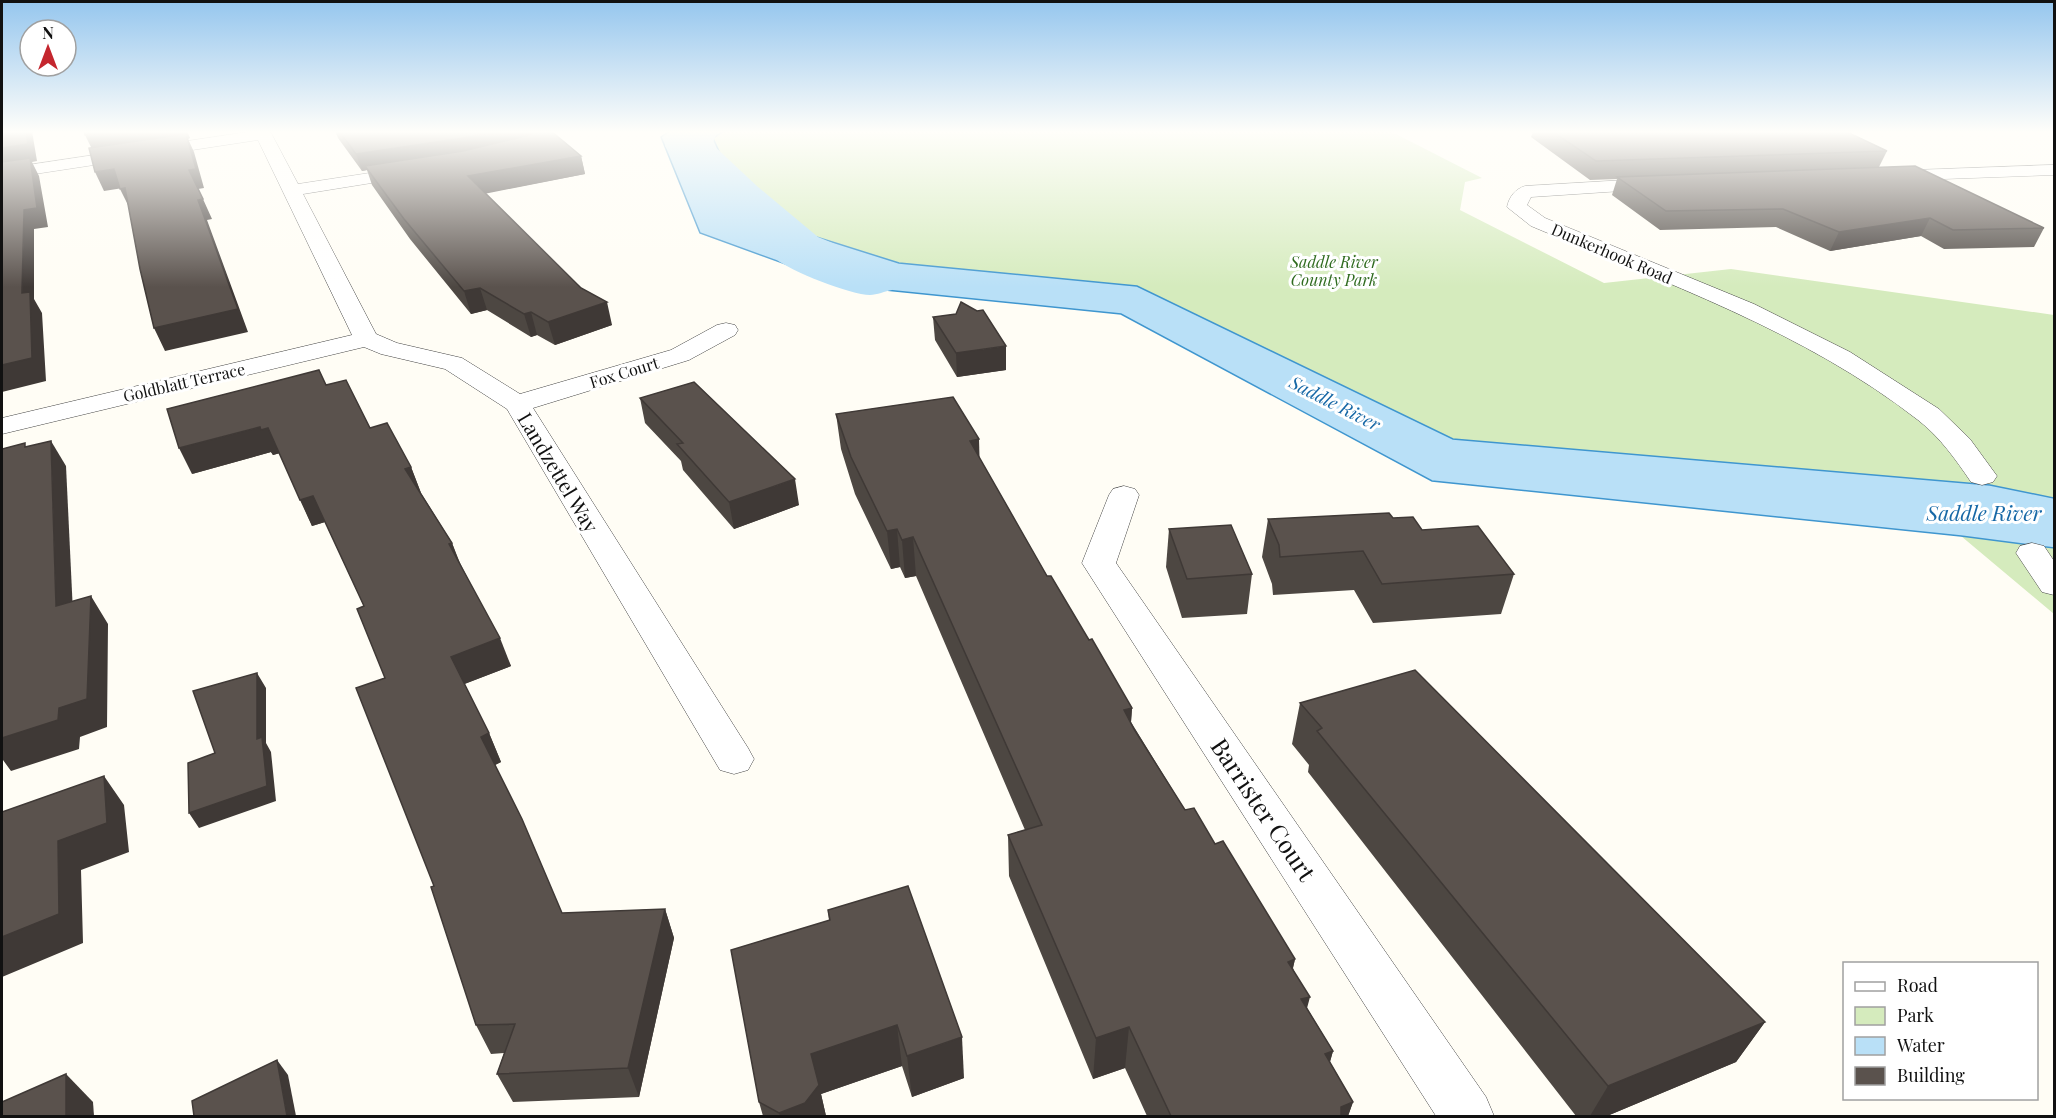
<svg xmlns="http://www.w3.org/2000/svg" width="2056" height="1118" viewBox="0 0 2056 1118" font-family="'Playfair Display',serif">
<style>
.green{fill:#d5ebbd}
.water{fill:#b9e0f7;stroke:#3f96cf;stroke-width:1.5}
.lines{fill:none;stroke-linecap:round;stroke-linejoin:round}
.river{fill:#b9e0f7;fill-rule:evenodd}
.minor-casing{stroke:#444;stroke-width:1}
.minor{fill:#fff;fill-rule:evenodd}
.wall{fill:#4d4742}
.shaded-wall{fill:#3f3936}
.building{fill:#5a524d;stroke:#3f3936;stroke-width:1.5}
.labels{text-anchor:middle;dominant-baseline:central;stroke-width:6;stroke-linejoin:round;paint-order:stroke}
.far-street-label{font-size:16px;fill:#111;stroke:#fff}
.far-park-label{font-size:16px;font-style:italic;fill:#2f6b1f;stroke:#fff}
.far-water-label{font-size:18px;font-style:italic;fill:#1768a6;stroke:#fff}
.street-label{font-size:20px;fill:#111;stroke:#fff}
.water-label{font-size:21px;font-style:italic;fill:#1768a6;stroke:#fff}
.near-street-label{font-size:24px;fill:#111;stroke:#fff}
</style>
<rect width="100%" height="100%" fill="#fffdf5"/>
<path class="green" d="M670,131H1390L1482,178L1465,182L1460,210L1604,283L1731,269L2054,315V614L1961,536L1432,481L1121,314L846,286L700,233L661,137Z"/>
<path class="water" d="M670,131H724L713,138L740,198L734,211L899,263L1137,286L1453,439L1990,485L2054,498V548L1961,536L1432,481L1121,314L846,286L700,233L661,137Z"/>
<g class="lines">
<path class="river" d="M674,131H718L712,144L758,187L818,237L873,260L892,264L901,277L892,290C885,291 877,295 870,295C851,295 790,271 776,259C738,228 705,191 672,156L665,146Z"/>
<defs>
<g id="minor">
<path d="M254,131H270L298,184L415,166L421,167L424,171L421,175L415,176L303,194L376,334L397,343L462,358L520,394L671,350L717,325L726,323L735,325L738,330L735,335L689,360L533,408L748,748L754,759L748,770L734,774L720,770L507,409L445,369L381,354L364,347L2,434V418L352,335L258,140L2,179V169Z"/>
<path d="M2054,165V175L1888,181L1882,180L1879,176L1882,172L1888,171Z"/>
<path d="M1660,178L1667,180L1669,184L1667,188L1531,197L1527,205L1545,218L1754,304L1850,352L1939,409L1970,439L1997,476L1993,482L1982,485L1971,482C1956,460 1940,437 1918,420C1804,331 1663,282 1531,226L1507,207C1509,197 1515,189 1525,186Z"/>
<path d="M1124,486L1135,489L1139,495L1116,563L1486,1097L1494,1116H1436L1082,563L1109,495L1113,489Z"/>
<path d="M2032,543L2044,546L2054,561V595L2042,592L2016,553L2020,546Z"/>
</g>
</defs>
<use href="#minor" class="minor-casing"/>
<use href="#minor" class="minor"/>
</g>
<g class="wall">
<path d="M335,131H536L581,156L585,174L485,193L612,325L555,345L537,335L531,337L487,310L471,314L410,239L372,185L367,170L362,171L338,138Z"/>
<path d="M1533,131H1845L1887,151L1879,167L2044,228L2034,247L1944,249L1921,236L1830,251L1776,227L1660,230L1612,195L1617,179L1590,180L1531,137Z"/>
<path d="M933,317L1006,370L957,377L935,340Z"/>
<path d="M326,385L411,467L421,493L452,543L460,563L511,666L464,684L489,733L501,762L495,765L562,913L665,909L674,938L639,1097L513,1102L497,1074L504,1053L491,1054L476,1025L434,886L385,678L364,606L325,522L312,526L280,453L273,455L271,452L192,474Z"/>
<path d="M640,398L799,505L734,529L683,470L681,461L645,423Z"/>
<path d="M836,414L979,457L1047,576L1132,708L1131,722L1185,810L1215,844L1295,959L1293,968L1307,1008L1333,1051L1330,1062L1353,1102L1348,1116H1147L1125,1068L1093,1079L1009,876L1008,835L1025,830L916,576L905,578L900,567L891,569L855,494L841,449Z"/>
<path d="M1393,518L1422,530L1514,574L1501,614L1373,623L1354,590L1273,595L1272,584L1262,557L1268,519Z"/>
<path d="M1169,529L1252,574L1247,614L1182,618L1166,567Z"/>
<path d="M1300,703L1765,1022L1736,1062L1607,1116H1576L1308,772L1309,765L1292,744Z"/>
<path d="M828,910L964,1078L912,1097L902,1066L821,1094L826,1116H763L759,1102L829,920Z"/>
</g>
<g class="shaded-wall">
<path d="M26,131H32L37,161L32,162L39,176L48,227L34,229V299L42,313L46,381L2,392V365L22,293L24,210L2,168V148Z"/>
<path d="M115,131H187L190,138L188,139L194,152L204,188L198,189L94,153L85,135Z"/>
<path d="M495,131H536L537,132L523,141L365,166L367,170L362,171L356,154Z"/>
<path d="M581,156L585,174L474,196L468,176Z"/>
<path d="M114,169L123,188L104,191L95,172Z"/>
<path d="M125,188L130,209L120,189Z"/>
<path d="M203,199L212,219L207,220L248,332L165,351L154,328L198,200Z"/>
<path d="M1930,218L1921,236L1830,251L1839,232Z"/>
<path d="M480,288L487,310L471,314L464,291Z"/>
<path d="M607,302L612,325L555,345L548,322Z"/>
<path d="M531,312L537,335L531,337L524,314Z"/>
<path d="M1006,346V370L957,377L956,353Z"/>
<path d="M260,427L268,428L280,453L273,455L271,452L192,474L179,448Z"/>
<path d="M979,439L980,475L970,441Z"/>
<path d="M51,441L66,466L74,634L56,606Z"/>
<path d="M411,467L421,493L405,469Z"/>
<path d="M795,479L799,505L734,529L729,502Z"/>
<path d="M313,496L325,522L312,526L300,500Z"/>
<path d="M897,529L900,567L891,569L887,531Z"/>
<path d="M913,537L916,576L905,578L902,540Z"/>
<path d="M452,543L462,570L449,544Z"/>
<path d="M91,596L108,624L107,727L80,737L79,749L11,771L3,760L2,761V738L59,708Z"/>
<path d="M500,638L511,666L462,685L451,657Z"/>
<path d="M257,673L266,688V743L271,752L276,801L199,828L189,813L257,739Z"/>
<path d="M1132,708L1129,749L1124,710Z"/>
<path d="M489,733L501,762L493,766L481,737Z"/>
<path d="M104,776L124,805L129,852L81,870L83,943L2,977V937L58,841Z"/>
<path d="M665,909L674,938L639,1097L628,1068Z"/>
<path d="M1295,959L1285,1001L1288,962Z"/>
<path d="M1310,997L1299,1038L1301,999Z"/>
<path d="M1765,1022L1736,1062L1607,1116H1590L1608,1086Z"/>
<path d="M897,1025L902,1066L821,1094L826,1116H780L779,1113L811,1054Z"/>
<path d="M1129,1027L1125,1068L1093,1079L1096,1038Z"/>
<path d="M962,1037L964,1078L912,1097L907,1056Z"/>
<path d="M1333,1051L1321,1092L1325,1054Z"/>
<path d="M277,1060L288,1075L296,1116H287Z"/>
<path d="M66,1074L93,1102L94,1116H66Z"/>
<path d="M1353,1102L1348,1116H1338L1341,1107Z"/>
</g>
<g class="building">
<path d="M2,131H26L28,144L2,148Z"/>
<path d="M84,131H115L85,135Z"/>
<path d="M339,131H495L463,138L356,154Z"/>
<path d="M538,131H551L581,156L468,176L581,288L607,302L548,322L531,312L524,314L480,288L464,291L404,219L365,166L463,151L526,136Z"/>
<path d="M1552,131H1845L1887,151L1596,161Z"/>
<path d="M186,134L196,169L189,170L203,199L198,200L238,309L154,328L140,269L125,188L120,189L114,169L95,172L89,148Z"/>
<path d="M30,158L37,208L24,210L22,293L30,292L32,358L2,365V162Z"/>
<path d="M1915,166L2044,228L1953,230L1930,218L1839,232L1783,209L1666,211L1617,177Z"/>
<path d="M961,302L977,311L983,310L1006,346L956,353L933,317L956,314Z"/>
<path d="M319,370L326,385L346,380L370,428L387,423L411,467L405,469L452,543L449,544L500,638L451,657L489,733L481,737L522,819L562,913L665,909L628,1068L497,1074L515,1024L476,1025L431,887L434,886L356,688L385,678L357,609L364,606L313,496L300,500L268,428L261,430L260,427L179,448L167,409Z"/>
<path d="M694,382L795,479L729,502L677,444L683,443L640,398Z"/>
<path d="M953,397L979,439L970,441L1031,548L1047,576H1051L1089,640L1092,639L1132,708L1124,710L1134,729L1185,810L1194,808L1215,844L1223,841L1295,959L1288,962L1310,997L1301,999L1333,1051L1325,1054L1353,1102L1341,1107V1116H1171L1129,1027L1096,1038L1008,835L1042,825L913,537L902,540L897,529L887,531L851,457L836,414Z"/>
<path d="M51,441L56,606L91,596L87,699L59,708L58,720L2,738V449L25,443V447Z"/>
<path d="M1389,513L1393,518L1413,517L1422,530L1478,526L1514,574L1382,584L1363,551L1280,557L1279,545L1268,519Z"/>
<path d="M1231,525L1252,574L1187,579L1169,529Z"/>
<path d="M1415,670L1765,1022L1608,1086L1317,731L1322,728L1300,703Z"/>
<path d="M257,673V739L262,737L267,786L189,813L188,763L215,753L193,691Z"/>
<path d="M104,776L107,823L58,841L59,914L2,937V812Z"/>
<path d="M908,886L962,1037L907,1056L897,1025L811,1054L819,1085L805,1103L779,1113L759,1102L731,950L830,920L828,910Z"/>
<path d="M277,1060L287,1116H194L192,1101Z"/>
<path d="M66,1074V1116H2V1102Z"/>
</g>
<linearGradient id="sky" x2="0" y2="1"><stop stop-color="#95c6ee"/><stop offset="0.46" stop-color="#fffefa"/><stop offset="1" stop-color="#fffefa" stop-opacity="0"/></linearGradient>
<rect width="2056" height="287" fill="url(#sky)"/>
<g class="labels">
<g class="far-street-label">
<text transform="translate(1612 253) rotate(23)">Dunkerhook Road</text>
<text transform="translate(624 372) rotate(-17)">Fox Court</text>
<text transform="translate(184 382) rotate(-13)">Goldblatt Terrace</text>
</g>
<g class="far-park-label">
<text x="1334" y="261">Saddle River<tspan x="1334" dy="18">County Park</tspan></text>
</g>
<g class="far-water-label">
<text transform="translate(1335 403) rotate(27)">Saddle River</text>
</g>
<g class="street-label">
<text transform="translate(559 472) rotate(59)">Landzettel Way</text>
</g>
<g class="water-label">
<text x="1984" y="512">Saddle River</text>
</g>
<g class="near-street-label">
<text transform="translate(1264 809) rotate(56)">Barrister Court</text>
</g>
</g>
<rect width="2056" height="1118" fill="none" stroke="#111111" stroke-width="6"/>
<rect x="1843" y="962" width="195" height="138" fill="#ffffff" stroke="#a0a0a0" stroke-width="1.5"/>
<rect x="1855" y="982" width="30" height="9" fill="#ffffff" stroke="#a0a0a0" stroke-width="1.5"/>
<text x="1897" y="992" font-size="18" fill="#111111">Road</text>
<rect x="1855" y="1007" width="30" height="18" fill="#d5ebbd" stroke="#a0a0a0" stroke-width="1.5"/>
<text x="1897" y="1022" font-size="18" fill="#111111">Park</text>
<rect x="1855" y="1037" width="30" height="18" fill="#b9e0f7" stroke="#a0a0a0" stroke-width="1.5"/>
<text x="1897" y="1052" font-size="18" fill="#111111">Water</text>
<rect x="1855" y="1067" width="30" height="18" fill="#5a524d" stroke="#a0a0a0" stroke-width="1.5"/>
<text x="1897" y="1082" font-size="18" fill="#111111">Building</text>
<g transform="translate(48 48)"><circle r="28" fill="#ffffff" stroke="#a0a0a0" stroke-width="1.5"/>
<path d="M0-4.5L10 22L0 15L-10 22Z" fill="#c4262e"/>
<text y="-9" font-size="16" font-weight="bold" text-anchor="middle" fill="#111111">N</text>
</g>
</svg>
